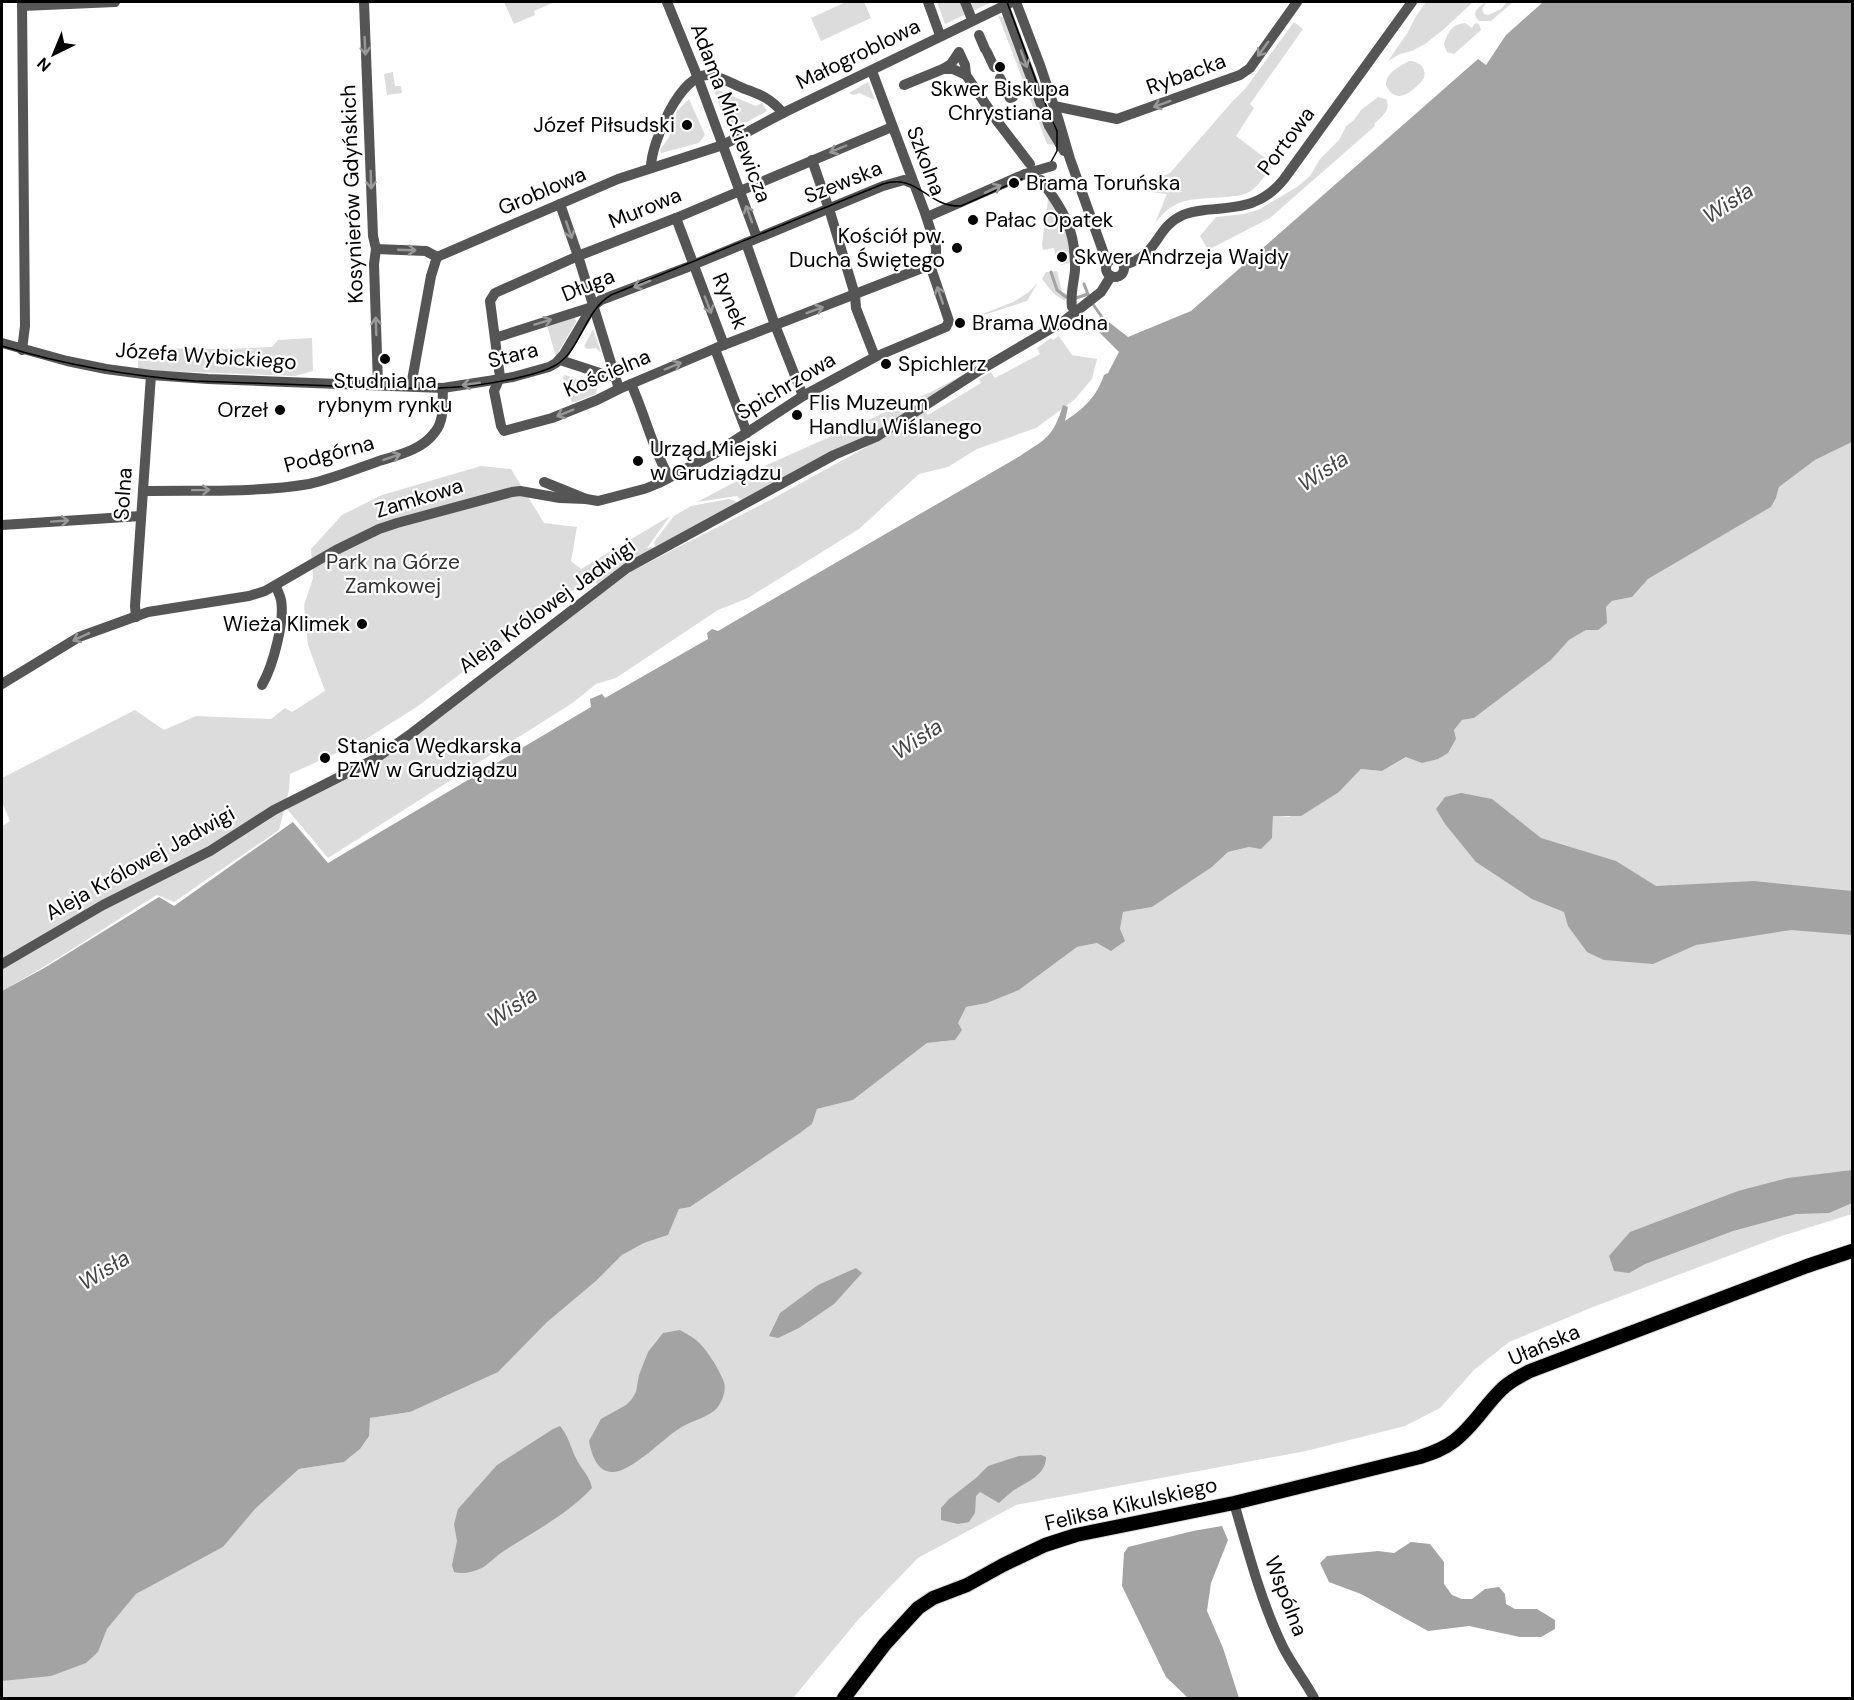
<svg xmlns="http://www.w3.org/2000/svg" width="1854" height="1700" viewBox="0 0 1854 1700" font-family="'DM Sans',sans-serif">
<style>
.green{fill:#dcdcdc}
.water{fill:#a3a3a3}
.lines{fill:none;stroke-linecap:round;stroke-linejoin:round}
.stream{stroke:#a3a3a3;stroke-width:3}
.major-casing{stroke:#dbdbdb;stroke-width:16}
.minor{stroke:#555;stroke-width:10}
.major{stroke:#000;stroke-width:14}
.tram{stroke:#000;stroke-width:1.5}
.minor-bridge{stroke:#555;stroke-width:10}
.oneway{stroke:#999}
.poi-dot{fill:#000;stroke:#fff;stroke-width:2}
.labels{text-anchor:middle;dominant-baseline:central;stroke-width:4.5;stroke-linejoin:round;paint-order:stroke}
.street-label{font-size:21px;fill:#000;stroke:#fff}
.poi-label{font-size:21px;fill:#000;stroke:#fff;text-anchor:start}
.park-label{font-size:21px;fill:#333;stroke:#fff}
.water-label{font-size:22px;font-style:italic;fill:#444;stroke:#fff}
</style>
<rect width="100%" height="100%" fill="#fff"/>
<g class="green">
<path d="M504,2H555L534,11L535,15L514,24Z"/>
<path d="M846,2H864L871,18L821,41L811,18Z"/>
<path d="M937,2H992L945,24Z"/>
<path d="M1426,2H1473L1444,29L1425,44L1412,51L1400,54L1388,61L1408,32L1416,16Z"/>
<path d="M1486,2L1482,10L1484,14L1488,15L1501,9L1507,2H1513L1491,21H1479C1470,12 1479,7 1486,2Z"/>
<path d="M998,15L1006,19L1031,84L1025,86Z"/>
<path d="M1294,22L1303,29L1250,104L1254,108L1236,136L1273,164C1266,174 1259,186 1249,192C1242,196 1234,196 1226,197C1194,200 1177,195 1155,223L1167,194L1142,191L1143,186L1170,173L1231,103L1245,89Z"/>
<path d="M1465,23L1472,28L1475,23L1479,24L1481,30L1454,54L1447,52L1444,44C1448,32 1452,24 1465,23Z"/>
<path d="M1409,61C1419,61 1427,68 1424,78C1414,91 1396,107 1386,85C1386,72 1399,67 1409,61Z"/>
<path d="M393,72L395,86H401L402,93L387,95L384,74Z"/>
<path d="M868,82L875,100L859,93L853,95L849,93Z"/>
<path d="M713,88L756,106L762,103L767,111L732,130L730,123H726Z"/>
<path d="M1034,92L1054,145L1047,144L1028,94Z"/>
<path d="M1378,97L1386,99C1392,110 1381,117 1374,124L1375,126L1270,218L1208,250L1200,236L1216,217L1244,214L1260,209L1297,187L1310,176L1320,159L1339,140L1346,126L1354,120L1361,110Z"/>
<path d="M689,99L705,135L699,143L661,153L660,150L669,137L677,111Z"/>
<path d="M1050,198L1066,225L1071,260L1069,263L1061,265L1060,256L1056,257L1054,248L1043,250L1042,244L1048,200Z"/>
<path d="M1057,271L1062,292L1067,294L1065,301L1053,293L1042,279L1046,272Z"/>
<path d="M1038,282L1027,301L965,321L1013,302L1029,292Z"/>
<path d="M575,317L576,322L556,356L547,326Z"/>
<path d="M593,329L601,352H600L596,348L587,349L584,346Z"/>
<path d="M1059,336L1072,355L1097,359L1092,379L1074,400L1036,428L977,449L948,467L919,474L859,529L748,598L718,610L616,678L596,684L574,702L328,858L287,809L361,772L632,571L774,498L870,445L924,410L928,415L981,383L979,379L991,372L995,378L1040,354L1037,348L1051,338L1053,340Z"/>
<path d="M312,338L313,371L295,376L138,370V348L227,349L272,347L278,340Z"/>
<path d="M970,371L883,430L741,500L737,496L697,502L769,464L933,391Z"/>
<path d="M565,375L596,385L597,387L596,394L572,403L563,377Z"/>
<path d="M1852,442V1214L1776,1238L1593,1307L1509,1342L1474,1370L1440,1408L1405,1426L1306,1451L1016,1505L918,1558L858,1620L793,1698H2V1681L98,1652L107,1629L136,1594L223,1547L255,1509L299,1469L344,1462L360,1449L370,1418L410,1412L546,1323L596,1281L622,1255L644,1243L668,1235L679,1209L690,1207L800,1133L812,1124L817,1109L853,1100L927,1043L955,1040L957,1023L966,1007L987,1003L1019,990L1077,947L1097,943L1120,929L1123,912L1152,907L1212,867L1228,852L1249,847L1272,838L1273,815L1289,817L1339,792L1361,769L1382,771L1454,730L1462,720L1474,718L1551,660L1569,640L1586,630H1598L1606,607L1612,601L1632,597L1648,579L1771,507L1776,498L1779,487L1815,460Z"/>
<path d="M481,466L511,469L544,523L577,527L571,561L581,569L670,516L647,548L651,547L652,549L598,585L594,581L582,584L481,658L418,706L363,741L290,774L289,790L279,830L174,902L157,895C105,927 55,962 2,991V826L10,821L2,802V778L135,710L164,730L196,716L271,719L285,708L292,712L325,691L308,645L304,605L313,578L311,549L342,515L382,495Z"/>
<path d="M729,499L735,501L737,503L655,547L654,542L674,516L691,506Z"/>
</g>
<g class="water">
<path d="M1543,2H1852V442L1815,460L1779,487L1776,498L1771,507L1648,579L1632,597L1612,601L1606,607L1607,623L1598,630H1586L1569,640L1551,660L1474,718L1462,720L1454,730L1456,739L1448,753L1438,759L1422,763L1406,757L1382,771L1361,769L1339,792L1301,816H1273L1272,838L1261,849L1249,847L1228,852L1212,867L1152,907L1123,912L1120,929L1125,941L1111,951L1097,943L1077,947L1019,990L987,1003L966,1007L958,1023L962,1030L955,1040L927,1043L853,1100L817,1109L812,1124L800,1133L690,1207L679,1209L668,1235L644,1243L622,1255L596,1281L546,1323L498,1372L410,1412L370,1418L369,1436L360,1449L344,1462L299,1469L255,1509L223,1547L136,1594L107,1629L98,1652L86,1663L51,1676L2,1681V991L46,967L159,897L174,906L293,822L328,863L591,707L590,699L602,694L605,698L708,639L707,633L712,629L718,631L1020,456C1047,438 1053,437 1063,405L1068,407L1065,421C1084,408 1096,398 1104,375L1108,373L1119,352L1100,333L1095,325L1105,319L1128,337L1191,311L1478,59L1486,65L1506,35Z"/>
<path d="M1461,793L1492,799L1541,838L1616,861L1656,886L1754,881L1852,891V935L1791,930L1696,945L1653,964L1604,960L1587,952L1568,926L1564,912L1532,899L1476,862L1445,824L1436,809L1445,797Z"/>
<path d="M1852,1170V1203L1829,1213L1796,1214L1733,1231L1645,1264L1629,1273L1614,1271L1609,1256L1630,1232L1738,1191L1788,1178Z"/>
<path d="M856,1268L862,1273L834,1304L799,1328L778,1338L769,1336L780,1313L818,1285Z"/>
<path d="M680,1330C685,1333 691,1336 696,1340C706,1348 719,1369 724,1382C727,1391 721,1405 714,1411C703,1419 688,1422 677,1430C662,1440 629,1474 611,1472C596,1471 591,1452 589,1441L601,1419L626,1405L632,1399L636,1392L639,1375L648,1352L663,1333Z"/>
<path d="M560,1426C569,1436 571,1450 578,1462C583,1471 590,1477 592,1488C567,1515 534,1531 504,1551C497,1555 492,1561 485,1566C477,1571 464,1575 454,1572L452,1565L457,1541L454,1524L458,1509L497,1465L553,1429Z"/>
<path d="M1041,1455L1046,1457C1046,1475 1027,1482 1014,1490C1009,1494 1004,1498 999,1503L980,1492L976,1496L975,1513L969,1522L958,1524L941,1520V1508L949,1499L976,1478L988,1466L1019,1456Z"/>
<path d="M1222,1526L1228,1540L1211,1583L1207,1611L1223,1648L1239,1698H1188L1166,1677L1122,1586L1124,1553L1128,1547L1193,1531Z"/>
<path d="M1411,1542L1430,1544L1444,1562V1584L1452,1595L1462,1599H1472L1485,1589L1499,1587L1505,1594L1506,1604L1515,1609H1537L1555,1620V1629L1541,1637H1520L1469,1626L1428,1631L1361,1594L1329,1582L1320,1563L1327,1556L1378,1551L1394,1553Z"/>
</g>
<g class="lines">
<g class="stream">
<path d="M1051,272L1057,290L1066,297"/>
<path d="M1084,284L1089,297"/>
<path d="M1076,298L1088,294"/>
<path d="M1092,303L1104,320"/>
</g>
<defs>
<path id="major" d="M844,1698L885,1644L918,1608L933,1598L967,1585L1003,1565L1045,1545L1076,1535L1234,1503L1420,1457C1432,1453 1444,1449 1454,1441C1473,1427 1485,1405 1502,1389C1510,1381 1520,1376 1530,1371L1807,1266L1852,1251"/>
</defs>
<use href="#major" class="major-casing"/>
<g class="minor">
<path d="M364,2L373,236L376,249L374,264L378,385"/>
<path d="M667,2L698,78L757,238"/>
<path d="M928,2L940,35"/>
<path d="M965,2L971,17"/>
<path d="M1003,2L1049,126L1064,151"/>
<path d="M1016,2L1040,65L1058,118L1070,159L1104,254L1109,261"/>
<path d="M22,6L115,2"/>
<path d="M979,35L985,49"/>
<path d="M987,52L994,67"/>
<path d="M943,69L951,64L959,52L965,65L966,75"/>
<path d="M872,71L925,213L936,247V254L930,265"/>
<path d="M1000,78L1010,98L1013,97"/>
<path d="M904,85L943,69H953L966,75L997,121L1030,164"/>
<path d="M1054,106L1117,119L1240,75L1250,68L1297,2"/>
<path d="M892,127L676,218L578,256L495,293L490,301L500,377L494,391L501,426L504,431L552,418L597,400L619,389L716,348L930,265"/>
<path d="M812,160L830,212L855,295L856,308L875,357"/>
<path d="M651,167C651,144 680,72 710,75C719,76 735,85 745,89C762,95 771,99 783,113"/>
<path d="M1041,180C1064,211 1076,230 1075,270C1074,282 1070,295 1072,307"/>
<path d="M560,204L578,256L619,389"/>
<path d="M927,217L1025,174"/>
<path d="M676,218L724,345"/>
<path d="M746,243L775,325L803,396"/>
<path d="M376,249L426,251L437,257"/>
<path d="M437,257L618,179L723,145L783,113L1012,2"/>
<circle cx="1115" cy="268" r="9"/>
<path d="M1124,265C1160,255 1154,228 1183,215C1190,212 1197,211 1205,210C1238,207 1262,207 1284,179L1412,2"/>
<path d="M495,338L592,307L601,300L688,267L883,186L904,180L914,184"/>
<path d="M2,343L67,361L106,369L151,375L208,379L443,388L513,377L549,367L556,363L564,354L592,307"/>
<path d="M715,349L747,433"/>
<path d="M22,350L25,326L22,2"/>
<path d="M560,360L609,376L614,374"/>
<path d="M631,384C645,414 652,448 669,477"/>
<path d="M411,386L431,276L437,257"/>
<path d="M544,482L586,499L598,501L644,489"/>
<path d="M647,488L659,483L714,454L803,396L875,357L946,327L949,321L930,265"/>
<path d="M143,491C198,490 255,493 309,484C332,479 356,469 379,461C399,455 422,450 435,432C445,420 442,403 443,388"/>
<path d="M2,525L141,516"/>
<path d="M136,617L135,606L151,375"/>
<path d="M2,684L79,637L148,612L249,596L265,591L336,550L379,529L397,523L512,492L520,491L560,498L586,499"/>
<path d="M262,685C273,666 285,621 281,600C280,595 277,590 276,586"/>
<path d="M2,964L103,905L210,851L274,810L375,759L412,733L627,568L834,455L876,437L977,372L1064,321L1101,292L1111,276"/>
<path d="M1234,1503C1248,1551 1261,1602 1283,1647C1292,1665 1305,1681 1314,1698"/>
</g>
<use href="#major" class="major"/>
<path class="tram" d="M2,346C65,365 128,376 195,381C242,383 289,384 336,386C399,388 454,393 517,378C530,375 544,372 556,365C581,350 584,311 611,295L883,184C919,173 926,207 961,206L1044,169L1051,162L1057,151V131L1039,89L1007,2"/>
<path class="minor-bridge" d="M1025,174L1052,166"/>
</g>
<defs><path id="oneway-shaft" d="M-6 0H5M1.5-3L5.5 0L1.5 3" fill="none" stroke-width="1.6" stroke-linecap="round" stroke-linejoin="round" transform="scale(1.5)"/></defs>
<g class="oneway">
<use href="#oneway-shaft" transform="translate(365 46) rotate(87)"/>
<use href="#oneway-shaft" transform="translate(1263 49) rotate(126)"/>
<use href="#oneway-shaft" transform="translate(1024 59) rotate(70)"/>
<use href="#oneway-shaft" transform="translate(1162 104) rotate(160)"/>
<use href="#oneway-shaft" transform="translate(838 149) rotate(157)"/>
<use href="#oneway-shaft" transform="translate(371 180) rotate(88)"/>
<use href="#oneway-shaft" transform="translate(993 189) rotate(-25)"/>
<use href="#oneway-shaft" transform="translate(749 214) rotate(-110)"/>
<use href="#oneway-shaft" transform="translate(569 230) rotate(71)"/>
<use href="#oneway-shaft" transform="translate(407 250) rotate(2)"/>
<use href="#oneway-shaft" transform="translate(642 284) rotate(158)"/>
<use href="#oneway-shaft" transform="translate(940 295) rotate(-109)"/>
<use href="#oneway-shaft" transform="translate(708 305) rotate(69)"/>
<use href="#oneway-shaft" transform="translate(815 310) rotate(-21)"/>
<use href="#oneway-shaft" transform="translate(543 322) rotate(-17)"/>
<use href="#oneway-shaft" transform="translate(376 326) rotate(-92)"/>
<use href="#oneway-shaft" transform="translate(673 366) rotate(-23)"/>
<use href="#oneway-shaft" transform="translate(471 384) rotate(171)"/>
<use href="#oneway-shaft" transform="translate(565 413) rotate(158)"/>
<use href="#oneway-shaft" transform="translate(392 457) rotate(-19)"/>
<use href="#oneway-shaft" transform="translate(201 490) rotate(-1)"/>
<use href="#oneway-shaft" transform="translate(60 521) rotate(-4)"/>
<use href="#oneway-shaft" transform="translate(81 637) rotate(155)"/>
</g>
<g class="poi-dot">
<circle cx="1000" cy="67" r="6"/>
<circle cx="687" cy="125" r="6"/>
<circle cx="1014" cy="183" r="6"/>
<circle cx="973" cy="220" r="6"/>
<circle cx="957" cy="248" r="6"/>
<circle cx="1062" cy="257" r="6"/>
<circle cx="960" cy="323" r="6"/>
<circle cx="385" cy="359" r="6"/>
<circle cx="886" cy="364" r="6"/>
<circle cx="280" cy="410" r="6"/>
<circle cx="797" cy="415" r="6"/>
<circle cx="638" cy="461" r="6"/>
<circle cx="362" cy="624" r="6"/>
<circle cx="325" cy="758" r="6"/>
</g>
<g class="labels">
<g class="street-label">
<text transform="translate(858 54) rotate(-26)">Małogroblowa</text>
<text transform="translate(1186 74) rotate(-20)">Rybacka</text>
<text transform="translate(731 113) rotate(69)">Adama Mickiewicza</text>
<text transform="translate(1286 141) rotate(-53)">Portowa</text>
<text transform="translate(926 161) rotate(69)">Szkolna</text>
<text transform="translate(843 182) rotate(-22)">Szewska</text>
<text transform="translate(542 191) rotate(-23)">Groblowa</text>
<text transform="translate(352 194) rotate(-92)">Kosynierów Gdyńskich</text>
<text transform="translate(645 208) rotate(-22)">Murowa</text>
<text transform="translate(588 285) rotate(-22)">Długa</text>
<text transform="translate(730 301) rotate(67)">Rynek</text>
<text transform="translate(513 355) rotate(-14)">Stara</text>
<text transform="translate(206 356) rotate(4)">Józefa Wybickiego</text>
<text transform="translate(607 373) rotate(-23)">Kościelna</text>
<text transform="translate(786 386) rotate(-31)">Spichrzowa</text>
<text transform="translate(329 454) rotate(-15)">Podgórna</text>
<text transform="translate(123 494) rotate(-86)">Solna</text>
<text transform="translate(419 498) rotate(-17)">Zamkowa</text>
<text transform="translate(547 606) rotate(-36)">Aleja Królowej Jadwigi</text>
<text transform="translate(140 863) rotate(-29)">Aleja Królowej Jadwigi</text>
<text transform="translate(1544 1345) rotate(-23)">Ułańska</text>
<text transform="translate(1131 1504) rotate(-13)">Feliksa Kikulskiego</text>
<text transform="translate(1286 1596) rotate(69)">Wspólna</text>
</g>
<g class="poi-label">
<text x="1000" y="89" text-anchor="middle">Skwer Biskupa<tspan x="1000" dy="24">Chrystiana</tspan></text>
<text x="675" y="125" text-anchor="end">Józef Piłsudski</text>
<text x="1026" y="183">Brama Toruńska</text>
<text x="985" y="220">Pałac Opatek</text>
<text x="945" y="236" text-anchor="end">Kościół pw.<tspan x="945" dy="24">Ducha Świętego</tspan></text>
<text x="1074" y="257">Skwer Andrzeja Wajdy</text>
<text x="972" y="323">Brama Wodna</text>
<text x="898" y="364">Spichlerz</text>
<text x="385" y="381" text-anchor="middle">Studnia na<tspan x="385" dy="24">rybnym rynku</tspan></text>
<text x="809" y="403">Flis Muzeum<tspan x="809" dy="24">Handlu Wiślanego</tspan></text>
<text x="268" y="410" text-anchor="end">Orzeł</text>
<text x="650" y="449">Urząd Miejski<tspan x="650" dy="24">w Grudziądzu</tspan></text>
<text x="350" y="624" text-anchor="end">Wieża Klimek</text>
<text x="337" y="746">Stanica Wędkarska<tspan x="337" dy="24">PZW w Grudziądzu</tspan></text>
</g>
<g class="park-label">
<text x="393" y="562">Park na Górze<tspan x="393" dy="24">Zamkowej</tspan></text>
</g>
<g class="water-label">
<text transform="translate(1728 203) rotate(-33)">Wisła</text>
<text transform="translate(1323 471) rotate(-33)">Wisła</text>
<text transform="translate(917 739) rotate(-33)">Wisła</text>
<text transform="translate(512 1007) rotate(-33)">Wisła</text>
<text transform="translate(104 1270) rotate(-32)">Wisła</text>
</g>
</g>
<rect width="1854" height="1700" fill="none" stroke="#000000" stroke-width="6"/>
<g transform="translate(54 54) rotate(223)" stroke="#ffffff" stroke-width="4.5" paint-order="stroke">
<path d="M0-4.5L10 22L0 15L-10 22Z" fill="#000000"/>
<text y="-9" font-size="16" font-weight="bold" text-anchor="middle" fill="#000000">N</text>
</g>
</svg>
